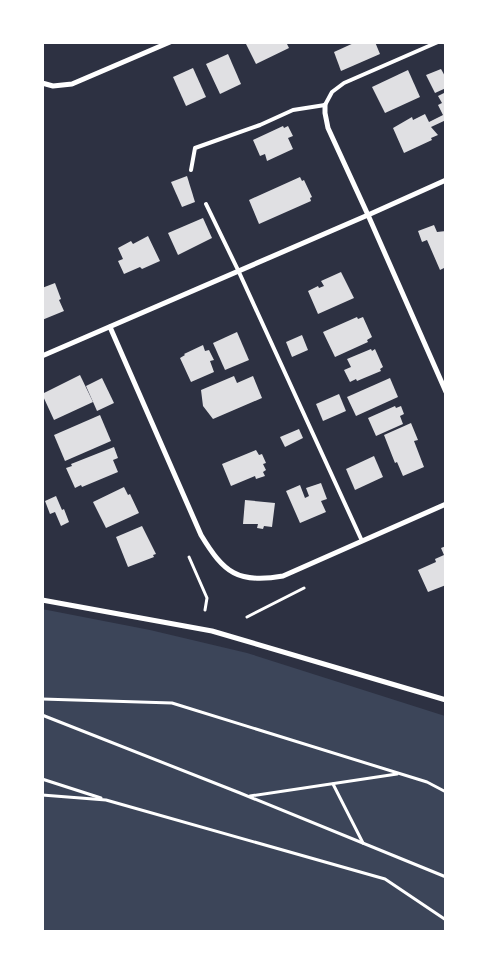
<svg xmlns="http://www.w3.org/2000/svg" width="488" height="974" viewBox="0 0 488 974" font-family="Poppins,sans-serif">
<style>
.green{fill:#3c4559}
.building{fill:#e0e0e3}
.lines{fill:none;stroke-linecap:round;stroke-linejoin:round}
.path{stroke:#fff;stroke-width:3}
.service{stroke:#fff;stroke-width:4}
.minor{stroke:#fff;stroke-width:5}
</style>
<rect width="100%" height="100%" fill="#2d3142"/>
<path class="green" d="M42,609L150,630L247,653L445,716V931H43Z"/>
<g class="building">
<path d="M245,42H286L289,48L256,64Z"/>
<path d="M356,42H375L380,54L341,71L334,52Z"/>
<path d="M228,54L241,84L220,94L206,64Z"/>
<path d="M193,68L206,97L186,106L173,77Z"/>
<path d="M441,69L446,78V88L435,93L426,75Z"/>
<path d="M408,70L420,97L385,113L372,87Z"/>
<path d="M446,92V120L431,127L438,135L431,138L432,140L404,153L393,128L412,117L413,120L425,114L429,122L443,115L438,105L442,103L438,96Z"/>
<path d="M283,126L284,128L288,126L293,136L288,138L293,149L267,161L265,154L260,156L253,140Z"/>
<path d="M187,176L195,202L182,207L171,182Z"/>
<path d="M300,177L302,181L304,180L312,197L310,198L311,201L259,224L249,200Z"/>
<path d="M203,218L212,238L178,255L168,233Z"/>
<path d="M434,225L437,232L446,231V267L440,270L427,240L422,242L418,231Z"/>
<path d="M148,236L160,261L142,269L140,267L124,274L118,261L123,259L118,248L131,241L133,244Z"/>
<path d="M341,272L354,298L318,314L308,291L318,286L319,288L324,286L321,281Z"/>
<path d="M55,283L61,299L59,300L64,311L42,320V288Z"/>
<path d="M357,317L358,319L363,317L372,337L367,340L368,342L335,357L323,332Z"/>
<path d="M237,332L249,360L225,370L213,343Z"/>
<path d="M302,335L308,350L292,357L286,342Z"/>
<path d="M203,345L205,351L209,350L214,360L210,361L214,372L191,382L180,358L185,355L184,354Z"/>
<path d="M371,349L372,351L375,349L383,367L380,369L381,371L357,381L356,379L350,382L344,370L351,367L347,359Z"/>
<path d="M80,375L93,402L54,420L42,394Z"/>
<path d="M234,376L237,383L253,376L262,398L213,419L203,406L201,390Z"/>
<path d="M102,378L114,403L97,411L86,386Z"/>
<path d="M390,378L398,397L356,416L347,397Z"/>
<path d="M339,394L346,411L323,421L316,404Z"/>
<path d="M395,406L396,408L401,406L404,414L400,416L403,424L376,436L368,418Z"/>
<path d="M100,415L111,441L65,461L54,435Z"/>
<path d="M411,423L418,440L414,441L424,467L403,476L397,462L395,463L384,435Z"/>
<path d="M299,429L303,438L285,447L280,437Z"/>
<path d="M114,447L118,458L113,460L118,472L82,487L81,485L75,488L66,468L72,466L71,464Z"/>
<path d="M256,450L259,455L262,454L266,463L263,464L266,470L263,472L265,476L256,479L255,476L231,486L222,464Z"/>
<path d="M374,456L383,477L355,490L346,469Z"/>
<path d="M321,483L327,499L321,501L326,512L300,523L286,491L300,485L305,498L309,496L306,488Z"/>
<path d="M124,487L128,495L130,494L139,513L106,528L93,502Z"/>
<path d="M56,496L62,510L64,509L69,522L61,526L55,512L50,514L45,501Z"/>
<path d="M245,500L275,503L272,527L264,526L263,529L257,528L258,524H243Z"/>
<path d="M142,526L156,554L153,555L154,557L128,567L116,537Z"/>
<path d="M446,546V585L428,592L418,570L436,562L435,559L444,555L441,548Z"/>
</g>
<g class="lines">
<g class="path">
<path d="M189,557L207,598L205,610"/>
<path d="M247,617L304,588"/>
<path d="M42,699L172,703L427,782L446,792"/>
<path d="M42,715L240,793L446,877"/>
<path d="M42,779L101,798"/>
<path d="M333,784L363,843"/>
<path d="M42,795L106,800L385,879L446,920"/>
<path d="M250,796L397,774"/>
</g>
<g class="service">
<path d="M445,42L446,44"/>
<path d="M191,170L195,148L260,125L293,110L325,105L332,92L344,83L438,42"/>
<path d="M206,204L238,270L362,541"/>
</g>
<g class="minor">
<path d="M42,83L53,86L72,84L170,42"/>
<path d="M325,105V113L328,128L368,215L446,392"/>
<path d="M110,327L201,535C224,573 238,584 283,576L446,504"/>
<path d="M42,356L368,215L446,180"/>
<path d="M42,600L212,631L446,700"/>
</g>
</g>
<rect width="488" height="974" fill="none" stroke="#ffffff" stroke-width="88"/>
</svg>
